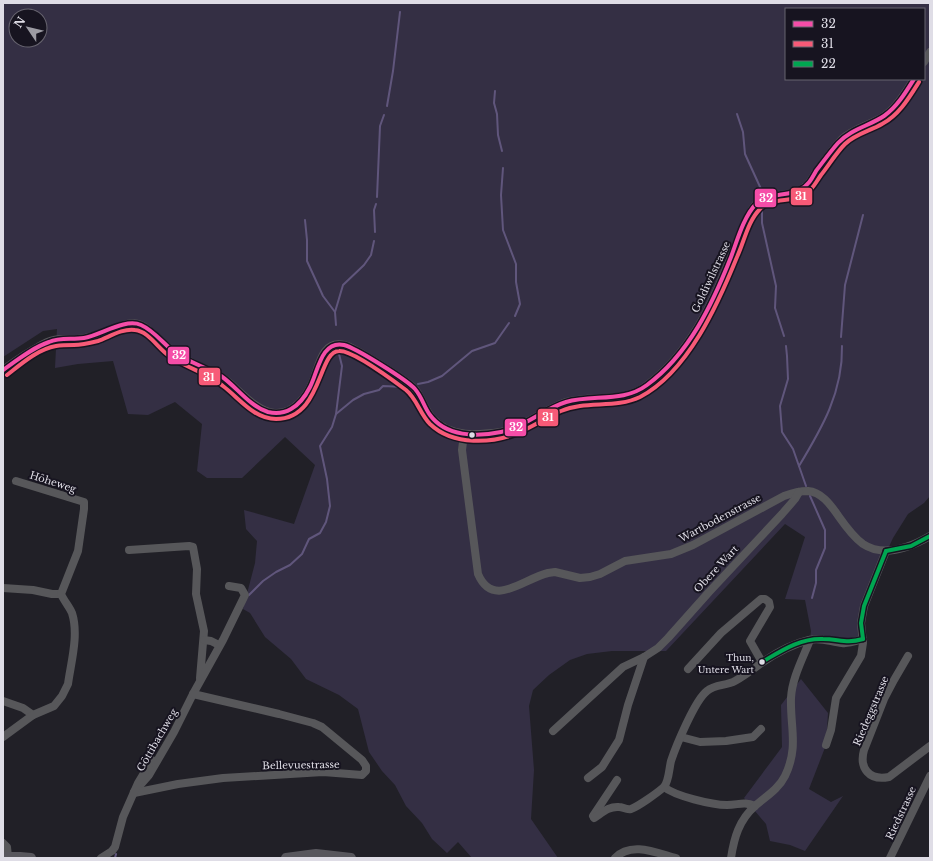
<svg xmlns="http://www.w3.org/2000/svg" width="933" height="861" viewBox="0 0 933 861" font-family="'Libre Baskerville',serif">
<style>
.green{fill:#342f44;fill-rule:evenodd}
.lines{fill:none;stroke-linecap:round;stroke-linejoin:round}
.stream{stroke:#60567c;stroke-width:2}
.minor{stroke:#57575a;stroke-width:8}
.major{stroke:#58575d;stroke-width:10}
.bus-1-casing{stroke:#171420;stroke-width:7}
.bus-2-casing{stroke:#171420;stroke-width:7}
.bus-3-casing{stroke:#171420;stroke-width:7}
.bus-1{stroke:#f54da8;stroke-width:4}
.bus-2{stroke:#f75a77;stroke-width:4}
.bus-3{stroke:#00a651;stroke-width:4}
.bus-dot{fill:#dfdde6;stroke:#171420;stroke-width:1.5}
.labels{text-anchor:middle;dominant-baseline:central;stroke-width:4;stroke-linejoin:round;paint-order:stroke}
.bus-label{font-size:9px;fill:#dfdde6;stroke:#171420;text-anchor:end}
.street-label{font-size:10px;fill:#dfdde6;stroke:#171420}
.line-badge{stroke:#171420;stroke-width:1.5}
.badge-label{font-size:11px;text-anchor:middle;font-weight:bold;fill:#fff}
</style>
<rect width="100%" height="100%" fill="#212027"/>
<g class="green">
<path d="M3,3H930V496L924,503L908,514L893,538L876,575L861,629L857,641L810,640L811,631L805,600L785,599L805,537L785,524L666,651H612L587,654L570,660L549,675L533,690L529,706L534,770L531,819L558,858H472L458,842L447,853L432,839L422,823L406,806L395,785L382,771L369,752L358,709L339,695L306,679L291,659L265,637L250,613L243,609L255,563L257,541L246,529L244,510L294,524L315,465L285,437L242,478H207L197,471L202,424L175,402L148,415L128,414L113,361L78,364L55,368L57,329L43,331L3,357ZM786,9H924V79H786ZM16,16H40V40H16Z"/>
<path d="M801,679L828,713L826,745L809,789L831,802L843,796L805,851L790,845L770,841L766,824L744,798L782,747L781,705Z"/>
</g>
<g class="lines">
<g class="stream">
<path d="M495,91L494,103L497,114L498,135L502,151"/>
<path d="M387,106L393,71L400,12"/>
<path d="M737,114L743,132L745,154L761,189V194"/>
<path d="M503,168L501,195L503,230L516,264V282L520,304L515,316"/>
<path d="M377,197L380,126L384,115"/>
<path d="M762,206V223L776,286L775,308L784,336"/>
<path d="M305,220L307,240V261L323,296L335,312"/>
<path d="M375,232L374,210L376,204"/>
<path d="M336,325L335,312L343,285L364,265L371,255L374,241"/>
<path d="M841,337L845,285L863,215"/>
<path d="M786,346L787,356L788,379L780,406L782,432L793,449L806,486"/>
<path d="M418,384L428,382L442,376L472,351L495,343L509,323"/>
<path d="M336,414L342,366L338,350"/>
<path d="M799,466C822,428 843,392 842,346"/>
<path d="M810,496L825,530V548L816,570V583L812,598"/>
<path d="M249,595L263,581L276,572L290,565L302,554L309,539L320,533L326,522L330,506L327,479L320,446L332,427L336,414L353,400L364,394L379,390L383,386L404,387"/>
<path d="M115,858L116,854"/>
</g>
<g class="minor">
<path d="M924,62L930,52"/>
<path d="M3,370C14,362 26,353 38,347C43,344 49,341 54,340C62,338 70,340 78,339C88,338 98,335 107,331C118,327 130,320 141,325C149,328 162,343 169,348C175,353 182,357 189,361C201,368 215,371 226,380C239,390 258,413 275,413C294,414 307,396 313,381C319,366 322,340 344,345C354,347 407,381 415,389C422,398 425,411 433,419C450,438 479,435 501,432C525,427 543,410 566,402C593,394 622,404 646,386C691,353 713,302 733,252C739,238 746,215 756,204C769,191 792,199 806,186C810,183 813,176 816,172C825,161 832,149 842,139C854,128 870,125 884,116C897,107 905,93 914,79"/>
<path d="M464,434L462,450L478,574C493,609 523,579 548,573L555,572L580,578L590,577L600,574L625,561L671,554L693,545L784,496C792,493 800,491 808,491C821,492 830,504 837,514C844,524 852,536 863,544C884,558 911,547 930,536"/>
<path d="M129,550L189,546L193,547L197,569L196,594L204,631L200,678"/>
<path d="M3,588L33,590L52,594H61"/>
<path d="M204,640L211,641L219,645"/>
<path d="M908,656L894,680L884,699L864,750C859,768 869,781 889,777L930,746"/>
<path d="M688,669L721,633L761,599H765L769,602L770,607L750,641L762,662"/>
<path d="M3,701L23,708L33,715"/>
<path d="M553,731L623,667L644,657L658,648L668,638L709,592L782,514L795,499L799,492"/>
<path d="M3,737L33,715L54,706L62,696L68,684C71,662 79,635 72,613C69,606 64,601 61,594L78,551L84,509V502L16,481"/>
<path d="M681,737L700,742L726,741L753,737L761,729"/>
<path d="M826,745L831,730L836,698L861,656L863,643L861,623L864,606L886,551"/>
<path d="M588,778L602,767L619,740L628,705L644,657"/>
<path d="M664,787C675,796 712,805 727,805C739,805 743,801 755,806"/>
<path d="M134,792L149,775L174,732L193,694L223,640L245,595L241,588L229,586"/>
<path d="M134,793L178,784L223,778L323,772L362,775L366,771V766L362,760L322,727L313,723L279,714L193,694"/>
<path d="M594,817L593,816L617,780"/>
<path d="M594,818C602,813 609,806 619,807C623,807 626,810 631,809C639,806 657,793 664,787C669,781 669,769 671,761C676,746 695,700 707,691C715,684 726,686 735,681C744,676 752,670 760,664C774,654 792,644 809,640C821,637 831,642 842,643C849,644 856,641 863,639"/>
<path d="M3,843L7,847L8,857"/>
<path d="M101,858L112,851L115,847L123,817L138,783L152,760"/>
<path d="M615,858C631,841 657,853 676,858"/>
<path d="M731,858C734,838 739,820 755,806C765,797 778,790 785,776C799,747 790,727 791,698C792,678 803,658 810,640"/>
<path d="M890,858L930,776"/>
</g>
<g class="major">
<path d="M3,857H20L31,858"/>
<path d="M286,858L316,854L351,858"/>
</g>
<defs>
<path id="bus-1" d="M3,370C17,360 32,348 49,342C60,337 72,340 84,338C101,335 125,318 141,325C155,331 165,346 178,355C192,363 207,368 221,376C237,387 249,406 268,412C276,414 284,413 291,409C300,404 306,395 310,387C318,372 321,340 344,345C356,348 407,380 415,389C422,397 424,407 430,415C446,437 477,437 501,432C525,427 543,409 566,402C593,394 623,403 647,385C689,354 712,305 731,257C737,241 744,216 756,204C768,192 788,197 801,189C809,185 812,178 816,171C823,162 830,152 838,143C851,129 869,126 884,116C897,107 906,92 914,79"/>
<path id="bus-2" d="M7,375C21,364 38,349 56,346C62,345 68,345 74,345C82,345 90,343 98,341C109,337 123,328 135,330C148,331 158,348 168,355C185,368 207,372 223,386C239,398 254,419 276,419C322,419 318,351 339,351C352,350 394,381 406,390C417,399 420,414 430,424C453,446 493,444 520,432C534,426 547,417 561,411C586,400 615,409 640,397C688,372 718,304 737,257C744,242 748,221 760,209C771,197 792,203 806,194C813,189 816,182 821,175C829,165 836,153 845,144C855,134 870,131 882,124C899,115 909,98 919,82"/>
<g id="bus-3">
<path d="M886,551L911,546L930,536"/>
<path d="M863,639L861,623L864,606L886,551"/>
<path d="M762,662C781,651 800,638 823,639C839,639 846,644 863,639"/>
</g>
</defs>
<use href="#bus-1" class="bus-1-casing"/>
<use href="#bus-2" class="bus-2-casing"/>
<use href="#bus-3" class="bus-3-casing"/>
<use href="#bus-1" class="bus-1"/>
<use href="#bus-2" class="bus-2"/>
<use href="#bus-3" class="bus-3"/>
</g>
<g class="bus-dot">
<circle cx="472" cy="435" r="3.5"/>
<circle cx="762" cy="662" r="3.5"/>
</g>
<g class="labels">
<g class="bus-label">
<text x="754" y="657">Thun,<tspan x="754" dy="12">Untere Wart</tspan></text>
</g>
<g class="street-label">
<text transform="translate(711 277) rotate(-65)">Goldiwilstrasse</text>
<text transform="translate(53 482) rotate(18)">Höheweg</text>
<text transform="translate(720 518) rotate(-28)">Wartbodenstrasse</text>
<text transform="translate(716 569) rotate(-47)">Obere Wart</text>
<text transform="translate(871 711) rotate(-67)">Riedeggstrasse</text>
<text transform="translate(157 740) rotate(-60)">Göttibachweg</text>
<text transform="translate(301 765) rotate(-1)">Bellevuestrasse</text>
<text transform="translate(901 813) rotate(-65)">Riedstrasse</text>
</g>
</g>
<g class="line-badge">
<rect x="790" y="187" width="23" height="19" rx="4" fill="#f75a77"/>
<rect x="754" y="188" width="23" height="20" rx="4" fill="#f54da8"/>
<rect x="167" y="346" width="23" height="19" rx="4" fill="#f54da8"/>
<rect x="198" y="367" width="23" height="19" rx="4" fill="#f75a77"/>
<rect x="537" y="408" width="22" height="19" rx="4" fill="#f75a77"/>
<rect x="504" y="418" width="23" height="19" rx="4" fill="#f54da8"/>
</g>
<g class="badge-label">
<text x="801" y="200">31</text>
<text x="766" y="202">32</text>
<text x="179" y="359">32</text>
<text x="209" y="381">31</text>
<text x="548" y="421">31</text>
<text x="516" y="431">32</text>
</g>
<rect width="933" height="861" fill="none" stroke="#dfdde6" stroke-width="8"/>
<rect x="785" y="8" width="140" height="72" fill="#171420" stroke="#67646f"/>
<rect x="793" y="21" width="20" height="6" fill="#f54da8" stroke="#67646f"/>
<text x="821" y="28" font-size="12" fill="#dfdde6">32</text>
<rect x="793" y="41" width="20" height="6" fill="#f75a77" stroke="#67646f"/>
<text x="821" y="48" font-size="12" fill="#dfdde6">31</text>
<rect x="793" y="61" width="20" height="6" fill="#00a651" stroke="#67646f"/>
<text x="821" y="68" font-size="12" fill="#dfdde6">22</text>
<g transform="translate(28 28) rotate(305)"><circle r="19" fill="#171420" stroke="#67646f"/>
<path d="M0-3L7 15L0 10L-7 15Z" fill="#9c9ba3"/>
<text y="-6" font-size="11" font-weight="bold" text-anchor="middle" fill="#dfdde6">N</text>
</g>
</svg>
